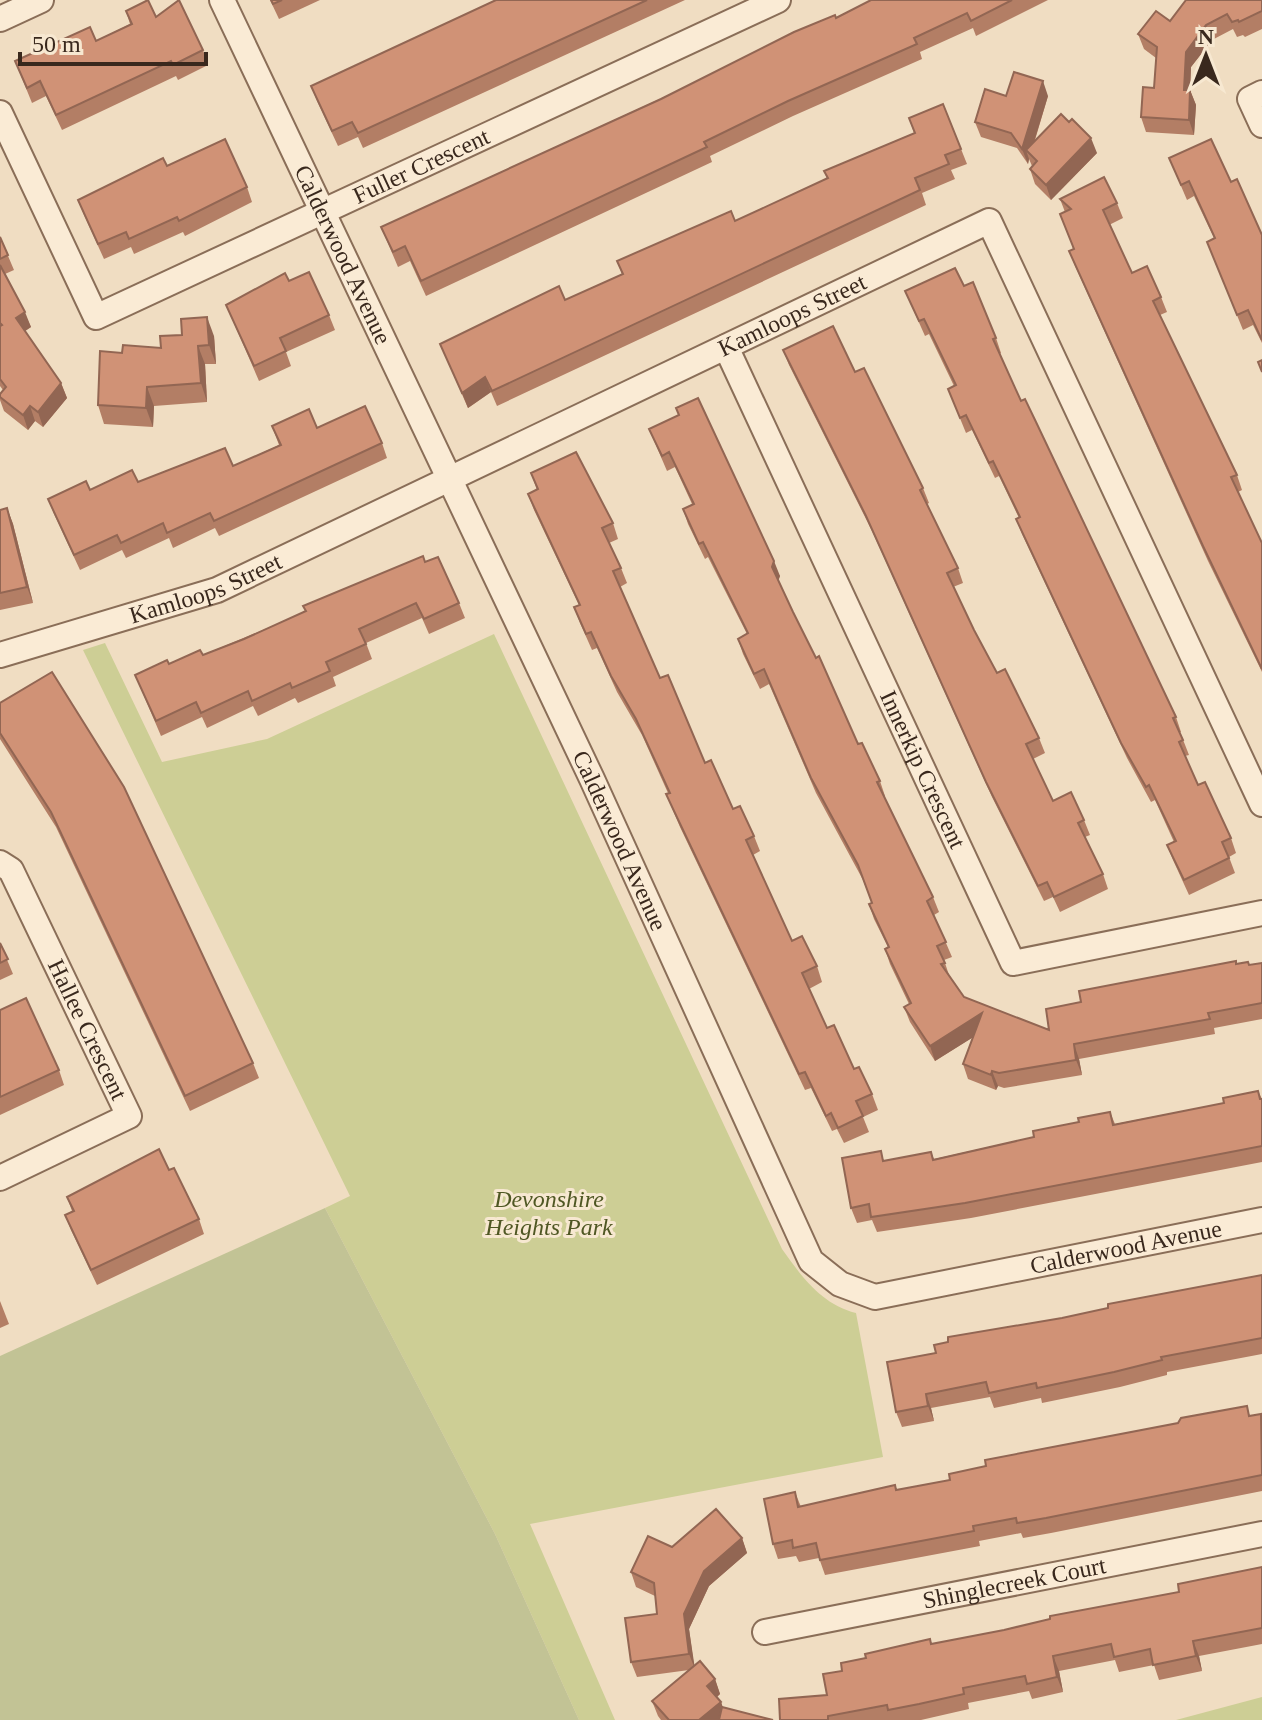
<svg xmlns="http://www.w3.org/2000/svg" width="1262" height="1720" viewBox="0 0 1262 1720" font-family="'Times New Roman',serif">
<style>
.green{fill:#cdce95}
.cemetery{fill:#c2c395}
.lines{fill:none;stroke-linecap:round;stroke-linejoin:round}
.minor-casing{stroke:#8a6e58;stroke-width:28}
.minor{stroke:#faebd5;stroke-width:24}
.wall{fill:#b37e65}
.shaded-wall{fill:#926653}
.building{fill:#d09276;stroke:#926653;stroke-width:2}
.labels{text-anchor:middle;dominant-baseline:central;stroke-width:6;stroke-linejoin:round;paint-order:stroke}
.street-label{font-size:24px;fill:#39281d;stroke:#f7e8d1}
.park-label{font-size:24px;font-style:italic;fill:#4f5723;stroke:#f7e8d1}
</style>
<rect width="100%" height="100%" fill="#f0ddc2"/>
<g class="green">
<path d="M494,634L782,1249C802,1277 821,1304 856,1313L883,1457L530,1524L615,1720H579L495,1534L325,1208L350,1196L83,650L105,643L162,762L267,739Z"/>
<path d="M1262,1697V1720H1176Z"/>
</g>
<path class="cemetery" d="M325,1208L495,1534L579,1720H0V1356Z"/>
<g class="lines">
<defs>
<g id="minor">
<path id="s1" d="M222,0L592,779L811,1261L840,1284L875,1297L1262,1220"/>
<path d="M0,19L41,0"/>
<path d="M1262,93L1250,99L1262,125"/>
<path id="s2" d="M0,113L96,317L778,0"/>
<path id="s3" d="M726,347L1013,963L1262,913"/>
<path id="s4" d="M0,655L217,590L989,221L1262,804"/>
<path id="s5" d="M0,863L11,870L129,1116L0,1178"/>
<path id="s6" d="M765,1632L1262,1534"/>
</g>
</defs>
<use href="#minor" class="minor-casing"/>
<use href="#minor" class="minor"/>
</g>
<g class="wall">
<path d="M270,0H320L279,19Z"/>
<path d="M496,0H685L363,148L358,137L338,146L317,101L311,86Z"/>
<path d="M871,0H1048L976,36L973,28L920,52L922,59L793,116L710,156L712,162L426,296L410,261L398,267L381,227L836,18Z"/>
<path d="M1262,0V29L1245,37L1243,35L1237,37L1233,29L1212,40L1191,67L1190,90L1196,105L1194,135L1146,132L1141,117L1154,88L1156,58L1144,49L1138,34L1170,21Z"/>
<path d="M126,11L156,17L203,50L208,65L178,80L176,76L62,130L46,96L32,103L15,61L96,41L130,24Z"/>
<path d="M1006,96H1048L1035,140L1097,153L1051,200L1035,184L1030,169L1032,166L1029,159L1028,164L1017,148L981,137L975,122Z"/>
<path d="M909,118L961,149L967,164L951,170L955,179L922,193L926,205L497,406L491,392L468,408L440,344L565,300L622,274L617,261L735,221L827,179L824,171L914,133Z"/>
<path d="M1169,158L1231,182L1262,235V343L1253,325L1243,330L1207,242L1214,238L1194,196L1187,200Z"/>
<path d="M167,166L247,187L252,202L185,236L183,232L134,254L131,247L104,259L84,215L78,200Z"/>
<path d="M1060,199L1117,203L1123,218L1109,225L1132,273L1161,297L1167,312L1160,315L1237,475L1242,490L1238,492L1262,543V672L1208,561L1075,266L1069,251L1073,249L1065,212Z"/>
<path d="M0,237L14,270L5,274L31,327L25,331L61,383L67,398L43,427L35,421L28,430L4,411L0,400V394L3,390L0,386Z"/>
<path d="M964,286L996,338L1001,353L999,354L1021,401L1176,717L1181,732H1180L1189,755L1185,756L1198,785L1231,838L1236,853L1229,857L1235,873L1189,895L1173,860L1167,845L1174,842L1155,800L1151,802L1127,758L1022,534L1016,519L1019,518L999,476L995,478L972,430L966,433L948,389L954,386L929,334L925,336L905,291Z"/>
<path d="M226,305L329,315L335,330L286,352L291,366L259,381Z"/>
<path d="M214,336L216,364H205L207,402L154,406L153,427L104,424L98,405L122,353L161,348Z"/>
<path d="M783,350L855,372L923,488L929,503L927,504L958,568L963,583L953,587L974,630L997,673L1039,738L1045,753L1033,759L1053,801L1084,820L1090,835L1085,837L1103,874L1108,889L1060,912L1053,897L1044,901L992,797L872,531L789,365Z"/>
<path d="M272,426L317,428L382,443L387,458L219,536L215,528L173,548L169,538L126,558L122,550L80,570L54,514L48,499L233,466L279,445Z"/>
<path d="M649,429L780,576L778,580L793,612L858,744L880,781L885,796L884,797L933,897L939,912L934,915L952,957L944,960L950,978L964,997L1049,1030L1081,1002L1237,964L1250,965L1262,963V1019L1214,1028L1215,1034L1079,1059L1082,1075L1004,1088L998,1086L996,1090L968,1079L963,1064L973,1037L935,1061L910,1022L904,1007L909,1004L890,964L885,949L888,947L874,919L869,904L872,903L863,880L816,793L769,684L760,689L743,654L738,639L747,634L708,557L705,559L688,524L683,509L692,504L675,467L667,471Z"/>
<path d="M531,473L613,523L618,539L609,543L621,568L627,583L620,587L660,678L705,763L733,809L754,836L760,851L753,855L792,941L817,966L822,982L809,989L827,1028L872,1094L878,1110L863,1117L869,1132L844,1143L837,1129L832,1131L811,1088L805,1090L680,827L666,794L668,793L642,735L617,692L597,648L592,650L580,623L574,607L579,605L534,510L528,494L537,490Z"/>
<path d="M7,508L13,524L33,603L0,610V510Z"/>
<path d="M425,562L459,603L465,618L429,634L422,618L366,643L372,659L333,677L336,686L298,703L295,698L258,716L253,706L207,728L202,717L161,736L135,675L203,655Z"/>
<path d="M0,703L253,1063L259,1078L190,1111L56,827L0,739Z"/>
<path d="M0,943L13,974L0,980Z"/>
<path d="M0,1010L59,1070L64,1085L0,1115Z"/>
<path d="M1258,1091L1262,1099V1162L971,1218L877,1232L872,1220L857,1223L851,1208L931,1152L934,1159L1034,1137L1110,1112L1115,1124L1224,1103Z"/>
<path d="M169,1170L199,1219L204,1234L97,1285L71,1230L65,1215L72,1211L67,1197Z"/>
<path d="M1262,1275V1354L1167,1372V1375L1120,1387L1042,1403L1041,1398L994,1408L990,1397L931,1408L934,1421L902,1427L896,1412L936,1353L1062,1318Z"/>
<path d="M0,1301L9,1324L0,1328Z"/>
<path d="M1251,1416H1262V1491L1051,1533L1023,1538L1021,1533L979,1541L980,1546L825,1575L819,1558L799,1562L796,1556L778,1559L773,1544L795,1492L801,1507L895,1485L897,1490L950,1480Z"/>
<path d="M742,1538L747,1553L709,1586L689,1629L694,1666L715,1679L720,1694L717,1697L721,1702L723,1708L773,1720H661L658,1716L652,1701L689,1670L637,1677L631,1662L657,1614L655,1596L636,1587L631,1572L672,1547Z"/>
<path d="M1262,1567V1644L1199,1656L1202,1671L1159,1680L1154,1665L1119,1672L1115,1660L1059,1671L1063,1692L1032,1699L1029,1691L968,1703L969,1709L921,1720H780L827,1695L842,1671L866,1658L930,1639L931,1644L1004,1630L1179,1592Z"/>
</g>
<g class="shaded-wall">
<path d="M1206,25L1212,40L1191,67L1190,90L1196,105L1194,135L1189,120L1184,90L1186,52Z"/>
<path d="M1043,81L1048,96L1030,155L1026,150L1029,159L1028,164L1022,149Z"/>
<path d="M1091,138L1097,153L1051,200L1046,185Z"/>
<path d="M25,312L31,327L22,333L16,318Z"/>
<path d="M207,317L214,336L216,364L209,345Z"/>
<path d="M198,346L205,364L207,402L201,383Z"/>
<path d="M485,377L491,392L468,408L462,393Z"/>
<path d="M61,383L67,398L43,427L38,412Z"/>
<path d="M147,387L154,406L153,427L146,408Z"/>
<path d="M30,406L35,421L28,430L23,415Z"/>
<path d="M7,508L13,524L33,603L27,587Z"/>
<path d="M774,561L780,576L778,582L772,567Z"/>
<path d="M982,1013L988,1028L935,1061L930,1046Z"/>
<path d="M1074,1044L1079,1059L1082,1075L1076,1060Z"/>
<path d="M992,1071L998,1086L996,1090L991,1075Z"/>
<path d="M926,1394L931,1408L934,1421L928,1406Z"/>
<path d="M742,1538L747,1553L709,1586L689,1629L695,1669L689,1654L684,1614L704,1571Z"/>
<path d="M1193,1641L1199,1656L1202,1671L1196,1656Z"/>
<path d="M1053,1656L1059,1671L1063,1692L1057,1677Z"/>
<path d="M715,1679L720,1694L712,1701L707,1686Z"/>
<path d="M721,1702L726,1717L722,1720H699Z"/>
</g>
<g class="building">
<path d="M148,0L156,17L179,0L203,50L173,65L171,61L56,115L40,81L27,88L15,61L90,27L96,41L132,24L126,11Z"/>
<path d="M271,0H282L273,4Z"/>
<path d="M496,0H647L358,133L352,122L332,131L311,86Z"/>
<path d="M871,0H1012L971,21L967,13L914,38L917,44L788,101L704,142L707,147L421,281L405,246L393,252L381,227L661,99L794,32L835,15L836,18Z"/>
<path d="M1186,0H1262V11L1239,22L1238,20L1232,22L1227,14L1206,25L1186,52L1184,90H1190L1189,120L1141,117L1143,87L1154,88L1157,47L1138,34L1156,11L1170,21Z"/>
<path d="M1014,72L1043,81L1022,149L1011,133L975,122L985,89L1006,96Z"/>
<path d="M943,104L961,149L945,155L949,164L915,178L920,190L492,391L485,377L462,393L440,344L559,286L565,300L623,274L617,261L731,211L735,221L828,178L824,171L915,133L909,118Z"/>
<path d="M1061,114L1069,122L1072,119L1091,138L1046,185L1030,169L1037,161L1026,150Z"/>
<path d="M225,139L247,187L179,221L177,217L129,239L126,232L98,244L78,200L163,158L167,166Z"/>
<path d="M1211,139L1231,182L1237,179L1262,235V340L1248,310L1237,315L1207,242L1215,238L1189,181L1181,185L1169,158Z"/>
<path d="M1104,177L1117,203L1103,210L1132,273L1147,266L1161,297L1153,301L1237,475L1231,477L1262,543V669L1203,546L1069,251L1074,249L1060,214L1071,209L1060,199Z"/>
<path d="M0,237L8,255L0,259Z"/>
<path d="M0,265L25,312L16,318L61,383L38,412L30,406L23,415L0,397V394L6,387L0,379V326L2,325L0,323Z"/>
<path d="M955,268L964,286L973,282L996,338L993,339L1021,401L1025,399L1036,422L1176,717L1173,718L1183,740L1179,742L1198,785L1205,782L1231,838L1222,842L1229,858L1184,880L1167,845L1176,841L1149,785L1146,787L1121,743L1016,519L1020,517L993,461L989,463L966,415L960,418L948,389L956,385L924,319L919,321L905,291Z"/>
<path d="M309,272L329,315L280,338L286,351L254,366L226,305L285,273L289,281Z"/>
<path d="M207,317L209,345L198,346L201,383L147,387L146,408L98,405L100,351L122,353L123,345L161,348L160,336L182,335L181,319Z"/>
<path d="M833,326L855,372L864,368L923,488L920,490L958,568L947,573L974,630L997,673L1005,669L1039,738L1026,744L1053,801L1071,792L1084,820L1078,823L1103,874L1054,897L1047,882L1038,886L986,782L866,516L783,350Z"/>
<path d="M1262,360V372L1258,362Z"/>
<path d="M698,398L774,561L772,567L793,612L816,658L819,656L858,744L862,743L880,781L877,782L933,897L927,901L946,942L937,946L945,963L941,964L964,997L1049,1030L1046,1009L1081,1002L1079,991L1236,961V964L1248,962L1249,965L1262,963V1003L1208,1013L1210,1019L1074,1044L1076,1060L999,1073L992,1071L991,1075L963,1064L982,1013L930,1046L904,1007L911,1003L885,949L889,947L869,904L872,903L858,865L811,778L764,669L754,674L738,639L748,633L703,542L699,544L683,509L694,504L669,452L662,456L649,429L679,415L676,408Z"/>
<path d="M365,406L382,443L214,521L210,513L167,533L163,523L121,543L117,535L74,555L48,499L86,481L90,490L132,470L138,482L225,448L233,466L281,445L272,426L309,409L317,428Z"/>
<path d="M576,452L613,523L602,528L621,568L613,571L660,678L668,675L705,763L711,760L733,809L740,806L754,836L746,840L792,941L802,936L817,966L802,973L827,1028L834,1025L854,1069L859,1067L872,1094L856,1101L863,1116L838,1128L831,1113L826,1116L805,1072L799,1074L674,811L666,794L670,793L636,719L611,676L591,632L586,634L574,607L580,605L528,494L538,489L531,473Z"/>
<path d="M7,508L27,587L0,593V510Z"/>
<path d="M423,556L425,562L438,557L459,603L424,619L416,603L359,629L366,644L326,662L330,671L292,688L290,683L252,701L248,691L201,713L196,702L156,721L135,675L167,660L169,664L200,650L203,655L244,639L306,611L303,606Z"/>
<path d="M52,672L124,787L253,1063L185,1096L51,812L0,733V703Z"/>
<path d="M0,943L8,959L0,963Z"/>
<path d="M26,998L59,1070L0,1097V1010Z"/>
<path d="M1258,1091L1260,1099H1262V1146L965,1203L871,1217L869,1204L851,1208L842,1158L881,1151L883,1161L931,1152L933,1160L1034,1137L1033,1131L1079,1122L1078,1118L1110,1112L1113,1125L1224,1103L1223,1098Z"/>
<path d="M159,1149L169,1170L174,1168L199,1219L91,1270L65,1215L74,1211L67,1197Z"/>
<path d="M1262,1275V1338L1161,1357L1162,1360L1114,1372L1037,1388L1036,1383L989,1393L986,1382L926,1394L928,1406L896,1412L887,1362L936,1353L934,1345L948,1342V1337L1062,1318L1108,1308V1304Z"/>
<path d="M1247,1406L1249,1416L1261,1414L1262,1475L1046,1518L1017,1523L1016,1518L973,1526L974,1531L820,1560L816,1543L793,1548L792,1540L773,1544L764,1499L795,1492L798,1507L895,1485L896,1490L950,1480L949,1474L986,1466L985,1460L1178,1423L1181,1418Z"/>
<path d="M716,1509L742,1538L704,1571L684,1614L689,1654L631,1662L625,1618L657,1614L654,1583L631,1572L648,1536L672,1547Z"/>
<path d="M1262,1567V1628L1193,1641L1196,1656L1153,1665L1150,1649L1114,1657L1111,1644L1053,1656L1057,1677L1027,1684L1025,1676L963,1688L964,1694L919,1704L888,1710L887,1705L828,1716V1720H780L779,1699L827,1695L823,1674L842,1671L841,1663L866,1658L865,1654L930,1639L931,1644L1004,1630L1050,1619V1616L1179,1592L1178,1584Z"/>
<path d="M700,1661L715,1679L707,1686L721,1702L699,1720H669L652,1701Z"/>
<path d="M722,1707L773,1720H719Z"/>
</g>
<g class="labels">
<g class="street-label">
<text stroke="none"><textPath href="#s2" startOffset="584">Fuller Crescent</textPath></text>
<text stroke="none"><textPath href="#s1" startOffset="282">Calderwood Avenue</textPath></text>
<text stroke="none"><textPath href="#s4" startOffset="864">Kamloops Street</textPath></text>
<text stroke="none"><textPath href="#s4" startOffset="216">Kamloops Street</textPath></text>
<text stroke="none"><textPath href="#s3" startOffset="466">Innerkip Crescent</textPath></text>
<text stroke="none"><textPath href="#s1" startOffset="930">Calderwood Avenue</textPath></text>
<text stroke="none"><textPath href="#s5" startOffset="190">Hallee Crescent</textPath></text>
<text stroke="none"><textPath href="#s1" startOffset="1722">Calderwood Avenue</textPath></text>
<text stroke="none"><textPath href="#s6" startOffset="254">Shinglecreek Court</textPath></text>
</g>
<g class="park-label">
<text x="549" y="1199">Devonshire<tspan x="549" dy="28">Heights Park</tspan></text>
</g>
</g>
<g transform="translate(1206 56)" stroke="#f7e8d1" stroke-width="6" paint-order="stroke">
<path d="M0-6L14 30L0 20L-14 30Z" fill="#39281d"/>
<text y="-12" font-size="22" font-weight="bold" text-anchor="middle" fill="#39281d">N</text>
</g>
<path d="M20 52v12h186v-12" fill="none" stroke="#39281d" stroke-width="4"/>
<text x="32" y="52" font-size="24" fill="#39281d" stroke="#f7e8d1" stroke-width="6" paint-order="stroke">50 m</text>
</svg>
